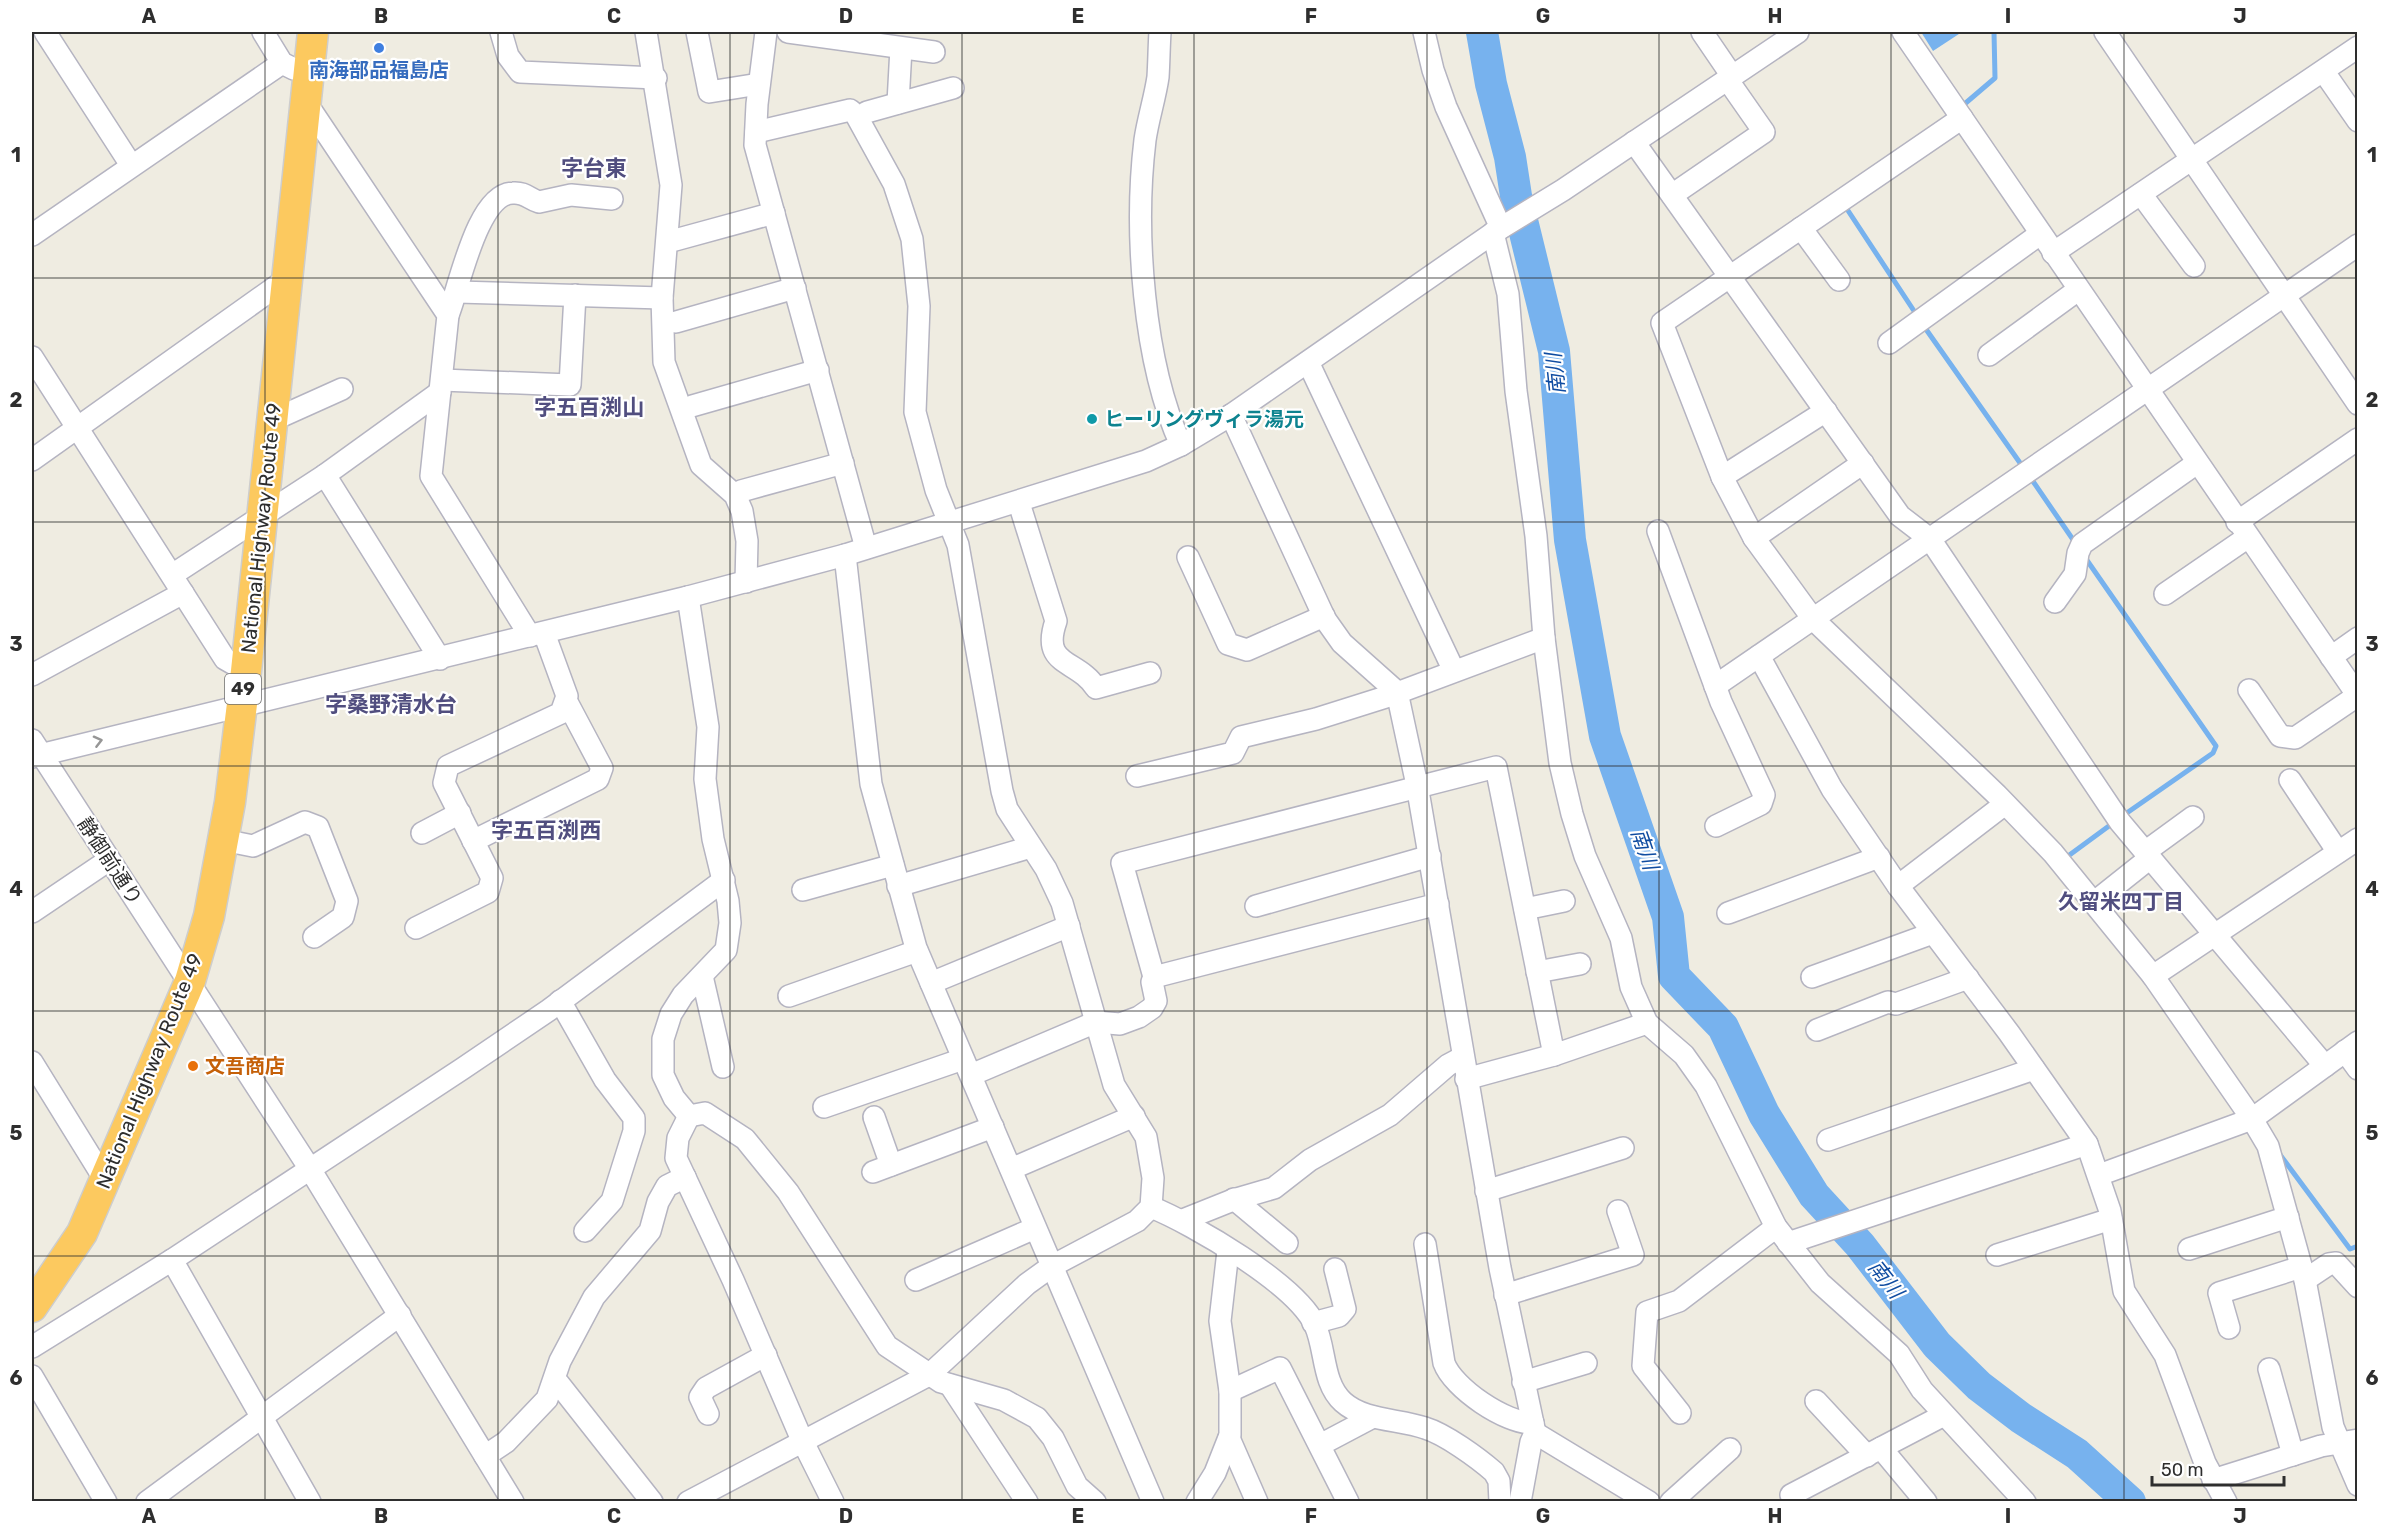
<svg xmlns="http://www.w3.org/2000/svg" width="2389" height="1533" viewBox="0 0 2389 1533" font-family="Rubik,'Noto Sans JP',sans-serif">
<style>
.water{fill:#77b2ee}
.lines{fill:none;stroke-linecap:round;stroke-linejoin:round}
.stream{stroke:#77b2ee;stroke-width:5}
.river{stroke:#77b2ee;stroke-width:32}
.minor-casing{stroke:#b5b4c1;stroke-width:24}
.highway-casing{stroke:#cdcdcd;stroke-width:33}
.minor{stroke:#fff;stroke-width:21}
.highway{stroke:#fcc95f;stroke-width:30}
.oneway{stroke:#969696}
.grid{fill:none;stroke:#2e2e2e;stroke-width:1.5;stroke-opacity:0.55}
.shop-dot{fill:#3f7fe0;stroke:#fff;stroke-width:2}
.culture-dot{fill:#0f9aa8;stroke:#fff;stroke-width:2}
.food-dot{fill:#e8710a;stroke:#fff;stroke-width:2}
.labels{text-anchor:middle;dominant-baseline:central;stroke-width:4.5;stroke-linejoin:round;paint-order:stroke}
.shield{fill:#fff;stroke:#6d6d6d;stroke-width:1.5}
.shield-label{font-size:18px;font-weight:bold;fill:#2e2e2e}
.shop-label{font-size:20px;font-weight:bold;fill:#366cbe;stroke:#fff}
.culture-label{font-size:20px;font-weight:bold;fill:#0d838f;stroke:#fff;text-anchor:start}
.street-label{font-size:20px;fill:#2e2e2e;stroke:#fff}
.food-label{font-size:20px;font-weight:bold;fill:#c56008;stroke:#fff;text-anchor:start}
.water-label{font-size:21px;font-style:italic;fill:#0f4ca1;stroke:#fff}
.neighbourhood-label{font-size:21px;font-weight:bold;fill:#514e7f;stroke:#fff}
.quarter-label{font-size:22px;font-weight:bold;fill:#514e7f;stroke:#fff}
.neatline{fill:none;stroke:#2e2e2e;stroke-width:2}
.grid-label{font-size:20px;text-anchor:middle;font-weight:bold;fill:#2e2e2e}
</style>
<rect width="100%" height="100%" fill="#efece1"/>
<path class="water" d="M1921,32H1962L1933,51Z"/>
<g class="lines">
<g class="stream">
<path d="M1961,107L1995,78L1994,32"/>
<path d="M1845,206L1918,317"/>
<path d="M1923,325L2025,470"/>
<path d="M2030,477L2076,544"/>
<path d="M2084,556L2216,746L2213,753L2121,817"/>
<path d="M2064,859L2113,823"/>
<path d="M2278,1152L2350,1249L2358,1246"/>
</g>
<path class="river" d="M1482,32L1491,84L1510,157L1516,196L1554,351L1570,540L1605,736L1668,917L1674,976L1723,1027L1764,1114L1814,1195L1860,1245L1937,1345L1979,1386L2021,1418L2077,1454L2130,1502"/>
<defs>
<g id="minor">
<path d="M45,32L131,165"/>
<path d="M263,32L282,63L294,69"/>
<path d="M501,32L508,56L520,72L656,78"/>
<path d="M646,32L671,185L662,298L664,362L701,465L735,495L742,511L747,541L746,582"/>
<path d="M697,32L709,92L759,84"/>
<path d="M766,32L757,104L755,145L866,548"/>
<path d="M788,32L934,52"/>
<path d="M1160,32C1159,47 1159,62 1158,77C1155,98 1148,119 1145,140C1134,231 1143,362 1181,445"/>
<path d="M1424,32L1433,70L1446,107L1501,228"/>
<path d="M1702,32L1732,76"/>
<path d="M1903,32L2358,696"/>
<path d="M2105,32L2358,404"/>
<path d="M2324,72L2358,121"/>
<path d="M305,101L448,315L431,476L530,636"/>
<path d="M898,103L901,48"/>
<path d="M867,112L953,88"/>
<path d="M1962,118L1662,323L1722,477L1754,538L1813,619L1997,795L2053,853L2153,976L2252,1119L2268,1146L2305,1280L2333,1427L2358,1485"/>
<path d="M1634,142L1900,516L1930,539L2120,822L2325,1066"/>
<path d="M2141,194L2194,266"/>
<path d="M1672,195L1764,132L1727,79"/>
<path d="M1801,228L1839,280"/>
<path d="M1493,233L1508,294L1516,391L1536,536L1544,638L1560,763L1572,814L1585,856L1621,938L1631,987L1647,1023L1684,1055L1706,1086L1776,1227L1820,1283L1899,1354L1922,1390L2025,1502"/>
<path d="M32,235L282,63"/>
<path d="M675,240L774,213"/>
<path d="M2053,253L2358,47"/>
<path d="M458,292L662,298"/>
<path d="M448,315C459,289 477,193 513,193C525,192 529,199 539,202L571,195L612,199"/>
<path d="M676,322L795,288"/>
<path d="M1889,343L2040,234"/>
<path d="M1989,355L2078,290"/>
<path d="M32,357L225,659L246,671"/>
<path d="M1308,362L1454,671"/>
<path d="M442,380L570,385L575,295"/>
<path d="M692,406L818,370"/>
<path d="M1231,415L1325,619L1342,643L1397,692L1417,785L1500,1268L1535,1433L1531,1442L1520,1502"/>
<path d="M273,420L342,389"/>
<path d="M32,460L288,278"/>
<path d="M325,475L440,392"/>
<path d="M1722,477L1826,411"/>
<path d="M741,491L843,463"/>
<path d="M1019,503L1056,621C1040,667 1078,659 1096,688L1150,673"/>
<path d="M2237,522L2358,439"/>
<path d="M1658,531L1721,702L1764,795L1761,804L1716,826"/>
<path d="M1754,538L1863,463"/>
<path d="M845,555L871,784L916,948L1153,1502"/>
<path d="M1188,557L1228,644L1247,650L1324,616"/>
<path d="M172,575L325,475L440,659"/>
<path d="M2165,594L2248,537"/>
<path d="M688,597L708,727L705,779L713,839L728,901L730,923L726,950L683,995L671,1014L663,1039V1075L674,1098L689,1116L705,1113L745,1139L788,1192L887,1346L941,1382L1004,1400L1037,1418L1053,1438L1077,1486L1095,1502"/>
<path d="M2055,602L2075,574L2078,553L2082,544L2197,463"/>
<path d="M1759,656L1832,789L1898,886L2009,1033L2087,1144L2110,1211L2124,1291L2165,1355L2205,1463L2226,1502"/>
<path d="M2331,657L2358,638"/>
<path d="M32,675L183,593"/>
<path d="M1715,686L2358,245"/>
<path d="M2249,690L2280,736L2295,738L2357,696"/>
<path d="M32,740L310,1169L513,1502"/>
<path d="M32,757L688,597L845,555L1146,461L1181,445L1231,415L1496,231L1563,190L1798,32"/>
<path d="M1137,776L1233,753L1241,737L1316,719L1389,696L1544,638"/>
<path d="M2290,780L2338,852"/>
<path d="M422,833L460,813"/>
<path d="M223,840L253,846L305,822L318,827L347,901L343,917L314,937"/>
<path d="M473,841L598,779L602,768L567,702"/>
<path d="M2145,852L2193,817"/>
<path d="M898,886L1031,847"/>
<path d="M1898,886L2005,804"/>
<path d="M803,890L893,865"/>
<path d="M2101,897L2150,858"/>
<path d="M1438,904L1154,977L1122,863L1496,767L1554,1055"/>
<path d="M1256,906L1430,856"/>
<path d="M1525,909L1564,901"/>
<path d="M32,912L109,860"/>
<path d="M1728,913L1879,857"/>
<path d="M416,928L488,892L492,878L444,783L448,766L561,713L567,696L544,633"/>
<path d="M1537,972L1580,964"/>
<path d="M702,976L723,1067"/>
<path d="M2153,976L2358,839"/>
<path d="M1812,977L1933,933"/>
<path d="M931,983L1069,926"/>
<path d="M789,996L917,951"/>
<path d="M560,1001L605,1080L634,1118V1131L612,1201L585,1231"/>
<path d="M1817,1030L1888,1002L1896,1004L1968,978"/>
<path d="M2345,1051L2358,1069"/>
<path d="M32,1062L105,1180"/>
<path d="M971,1075L1096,1022L1120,1024L1139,1017L1152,1008L1156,1001L1152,982L1154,977"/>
<path d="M1466,1079L1554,1055L1647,1023"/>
<path d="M824,1107L963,1059"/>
<path d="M689,1116L678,1138L676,1158L733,1280L802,1440L833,1502"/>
<path d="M874,1117L891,1165"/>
<path d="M1828,1140L2034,1069"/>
<path d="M1011,1169L1134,1116"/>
<path d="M873,1172L993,1127"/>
<path d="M2099,1175L2252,1119L2358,1042"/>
<path d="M1486,1191L1623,1148"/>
<path d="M1234,1199L1287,1243"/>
<path d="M1151,1207C1193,1224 1296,1284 1315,1325C1326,1349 1322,1383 1343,1402C1364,1421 1399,1419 1425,1428C1445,1434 1478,1458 1494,1472L1499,1481L1500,1502"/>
<path d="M1183,1220L1233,1200L1274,1188L1310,1160L1390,1115L1448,1065L1463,1057"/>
<path d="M1788,1243L2087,1144"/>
<path d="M1425,1244L1444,1363C1453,1388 1506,1424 1533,1423"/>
<path d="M2189,1249L2288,1217"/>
<path d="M1997,1255L2111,1219"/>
<path d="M172,1260L310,1502"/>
<path d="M916,1280L1035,1228"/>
<path d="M2305,1280L2329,1264L2336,1263L2358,1287"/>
<path d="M1505,1295L1633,1255L1618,1211"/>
<path d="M1313,1323L1339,1316L1345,1309L1335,1269"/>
<path d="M2229,1328L2219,1293L2301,1267"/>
<path d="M32,1347L172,1260L462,1069L549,1010L724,880"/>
<path d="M2269,1369L2293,1455"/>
<path d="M32,1376L106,1502"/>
<path d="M554,1381L559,1384L652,1502"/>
<path d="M1523,1382L1586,1363"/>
<path d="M950,1385L1027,1502"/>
<path d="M1230,1391L1280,1368L1348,1502"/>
<path d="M1816,1401L1867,1456"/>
<path d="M1680,1413L1643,1366L1647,1312L1679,1301L1776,1227"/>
<path d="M708,1414L700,1397L706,1388L766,1355"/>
<path d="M1535,1433L1649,1502"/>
<path d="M1229,1438L1257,1502"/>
<path d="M1320,1445L1373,1417"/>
<path d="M1881,1448L1926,1502"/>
<path d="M485,1456L506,1442L547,1399L560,1361L594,1297L650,1231L658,1202L667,1186L685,1177"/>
<path d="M2213,1480L2321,1446L2358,1440"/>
<path d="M1791,1495L1944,1415"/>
<path d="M147,1502L400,1315"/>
<path d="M688,1502L929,1375L1027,1284L1052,1266L1137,1221L1151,1207L1153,1178L1146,1137L1114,1085L1062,903L1046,869L1007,809L1002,791L958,545L936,490L915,412L919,306L912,239L894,184L856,115L850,110L756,132"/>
<path d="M1197,1502L1215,1473L1230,1435V1391L1220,1321L1228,1251"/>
<path d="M1671,1502L1730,1449"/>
</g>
<path id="highway" d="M32,1307L82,1233L190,981L209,916L230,802L246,671L313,32"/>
</defs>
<use href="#minor" class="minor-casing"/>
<use href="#highway" class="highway-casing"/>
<use href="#minor" class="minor"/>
<use href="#highway" class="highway"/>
</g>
<defs><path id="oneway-chevron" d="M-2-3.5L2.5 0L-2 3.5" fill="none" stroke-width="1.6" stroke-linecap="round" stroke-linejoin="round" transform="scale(1.5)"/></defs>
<use class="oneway" href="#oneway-chevron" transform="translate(98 741) rotate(-14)"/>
<path class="grid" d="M265,32V1502M498,32V1502M730,32V1502M962,32V1502M1194,32V1502M1427,32V1502M1659,32V1502M1891,32V1502M2124,32V1502M32,278H2358M32,522H2358M32,766H2358M32,1011H2358M32,1256H2358"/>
<circle class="shop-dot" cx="379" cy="48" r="6"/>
<circle class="culture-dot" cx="1092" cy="419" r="6"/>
<circle class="food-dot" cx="193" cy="1066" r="6"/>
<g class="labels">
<rect class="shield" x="225" y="674" width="36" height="30" rx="4.5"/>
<g class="shield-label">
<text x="243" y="689">49</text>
</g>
<g class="shop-label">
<text x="379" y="70">南海部品福島店</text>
</g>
<g class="culture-label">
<text x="1104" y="419">ヒーリングヴィラ湯元</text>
</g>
<g class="street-label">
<text transform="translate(261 528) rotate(-84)">National Highway Route 49</text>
<text transform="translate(110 861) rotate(57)">静御前通り</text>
<text transform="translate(149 1071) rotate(-68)">National Highway Route 49</text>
</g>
<g class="food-label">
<text x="205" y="1066">文吾商店</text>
</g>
<g class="water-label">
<text transform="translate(1555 374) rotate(-96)">南川</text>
<text transform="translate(1645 849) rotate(71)">南川</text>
<text transform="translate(1886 1279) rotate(52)">南川</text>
</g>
<g class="neighbourhood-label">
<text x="2121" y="901">久留米四丁目</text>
</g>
<g class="quarter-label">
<text x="594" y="168">字台東</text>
<text x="589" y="407">字五百渕山</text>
<text x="391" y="704">字桑野清水台</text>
<text x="546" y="830">字五百渕西</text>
</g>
</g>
<rect width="2389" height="1533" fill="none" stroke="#ffffff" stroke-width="66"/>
<path d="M2152 1476v9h132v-9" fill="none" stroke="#2e2e2e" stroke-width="3"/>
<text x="2161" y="1476" font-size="18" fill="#2e2e2e" stroke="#ffffff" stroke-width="4.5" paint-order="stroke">50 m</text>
<rect x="33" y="33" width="2323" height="1467" class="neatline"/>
<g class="grid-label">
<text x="149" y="23">A</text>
<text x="381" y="23">B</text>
<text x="614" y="23">C</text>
<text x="846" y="23">D</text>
<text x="1078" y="23">E</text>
<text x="1311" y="23">F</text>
<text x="1543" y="23">G</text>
<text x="1775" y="23">H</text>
<text x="2008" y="23">I</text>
<text x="2240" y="23">J</text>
<text x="16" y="162">1</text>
<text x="2372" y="162">1</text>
<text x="16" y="407">2</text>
<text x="2372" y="407">2</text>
<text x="16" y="651">3</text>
<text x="2372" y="651">3</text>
<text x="16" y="896">4</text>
<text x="2372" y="896">4</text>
<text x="16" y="1140">5</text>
<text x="2372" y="1140">5</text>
<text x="16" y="1385">6</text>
<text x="2372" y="1385">6</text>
<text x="149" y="1523">A</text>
<text x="381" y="1523">B</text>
<text x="614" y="1523">C</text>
<text x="846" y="1523">D</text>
<text x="1078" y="1523">E</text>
<text x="1311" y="1523">F</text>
<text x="1543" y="1523">G</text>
<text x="1775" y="1523">H</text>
<text x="2008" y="1523">I</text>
<text x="2240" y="1523">J</text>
</g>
</svg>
